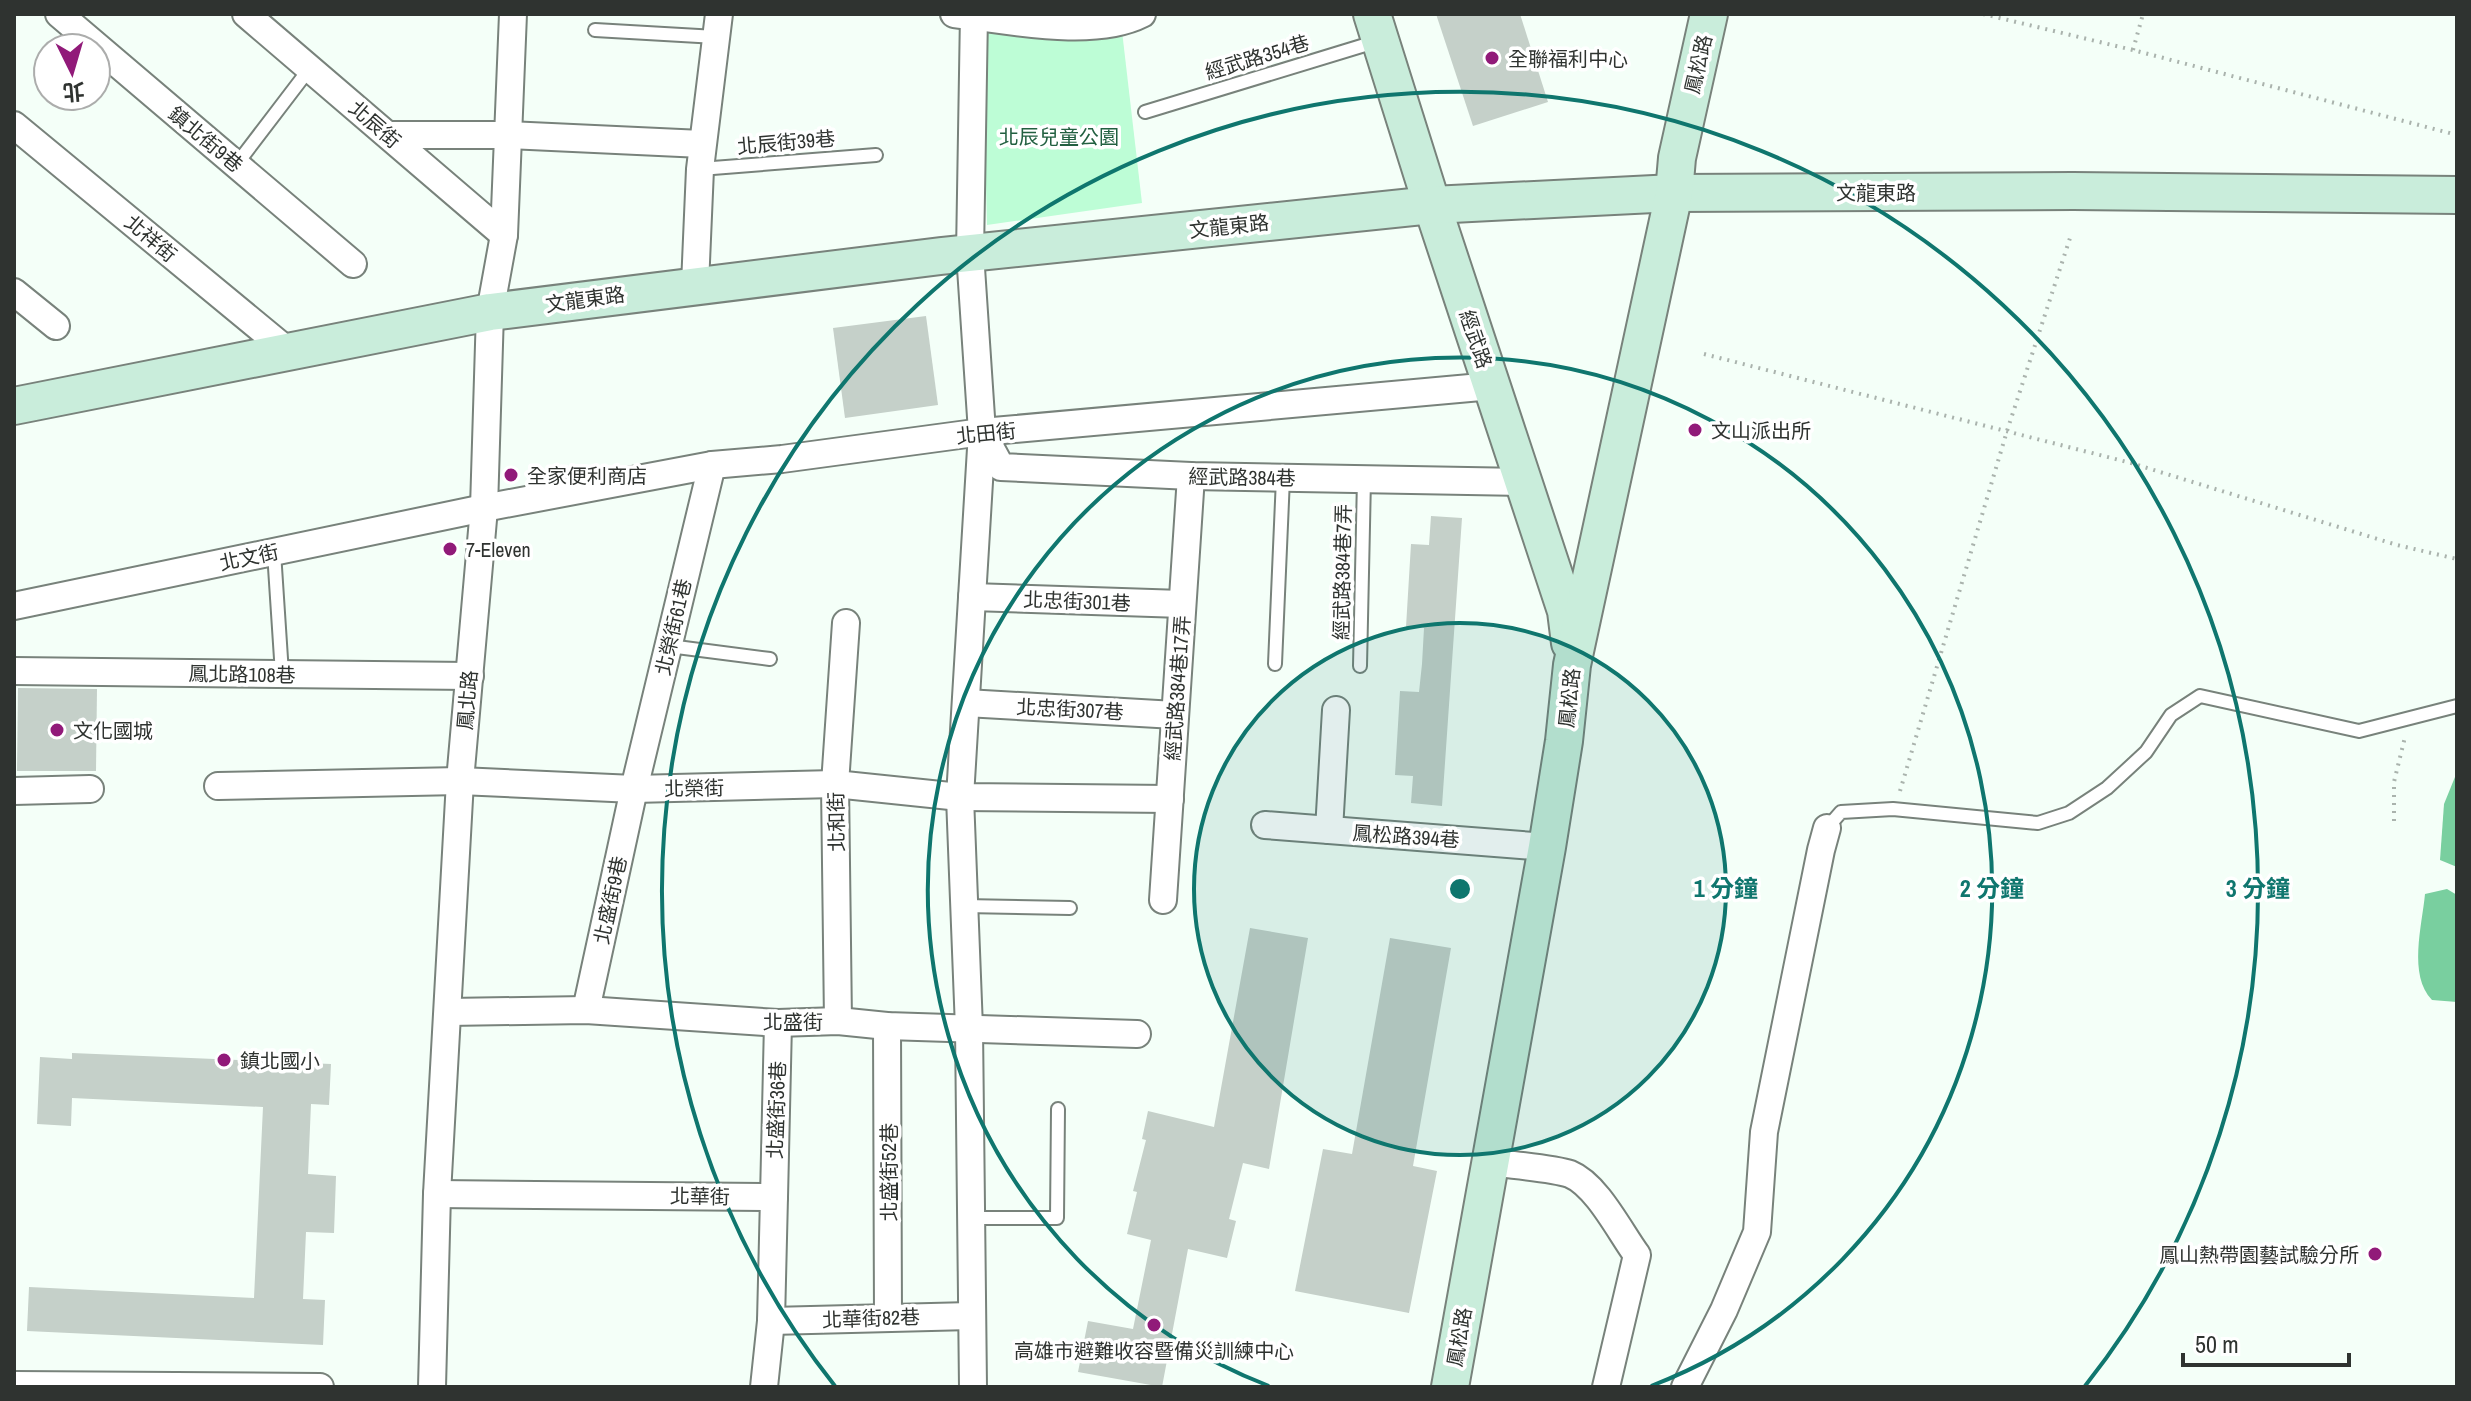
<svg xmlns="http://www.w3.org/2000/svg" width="2471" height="1401" viewBox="0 0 2471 1401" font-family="'Archivo Narrow','Noto Sans TC',sans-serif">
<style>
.green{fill:#bdfdd6}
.water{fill:#79cf9f}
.building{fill:#c5d0c9}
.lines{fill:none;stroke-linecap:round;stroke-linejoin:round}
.lane-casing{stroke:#78827b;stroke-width:16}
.street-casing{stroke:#78827b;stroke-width:30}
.secondary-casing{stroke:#78827b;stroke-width:40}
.path{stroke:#aab3ad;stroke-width:4;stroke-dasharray:2 6;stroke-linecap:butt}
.lane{stroke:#fff;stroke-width:12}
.street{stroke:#fff;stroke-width:26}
.secondary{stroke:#c9eddb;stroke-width:36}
.ring{fill:none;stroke:#0f766e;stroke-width:4}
.poi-dot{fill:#911a79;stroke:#fff;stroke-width:3}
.labels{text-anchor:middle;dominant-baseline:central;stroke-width:7;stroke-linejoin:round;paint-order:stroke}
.street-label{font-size:20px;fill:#2f3330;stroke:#fff}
.poi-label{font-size:20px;fill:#2f3330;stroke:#fff;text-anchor:start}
.park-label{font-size:20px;fill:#226041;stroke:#fff}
.centre{fill:#0f766e;stroke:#fff;stroke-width:4}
.ring-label{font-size:24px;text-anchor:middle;font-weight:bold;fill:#0f766e;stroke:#fff;stroke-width:7;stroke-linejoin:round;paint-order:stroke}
</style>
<rect width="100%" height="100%" fill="#f4fff8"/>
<path class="green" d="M982,28L1122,31L1142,203L987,225Z"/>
<g class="water">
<path d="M2457,772V867L2440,860L2444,804Z"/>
<path d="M2447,889L2457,895V1002L2432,1000C2408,975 2422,926 2425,894Z"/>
</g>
<g class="building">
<path d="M1436,14H1520L1548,102L1473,126Z"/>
<path d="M926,316L938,405L845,418L833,328Z"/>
<path d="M1431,516L1462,518L1442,806L1411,803L1413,776L1395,775L1400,691L1419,692L1422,664L1424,628L1406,627L1411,544L1429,545Z"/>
<path d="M18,688L97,689L96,771H17Z"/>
<path d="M1250,928L1308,938L1269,1169L1243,1163L1229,1219L1236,1221L1227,1258L1188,1249L1162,1387L1078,1372L1088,1321L1133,1329L1151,1240L1127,1234L1137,1192L1133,1191L1146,1140L1142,1139L1148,1111L1214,1127Z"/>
<path d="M1390,938L1451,948L1413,1166L1437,1171L1409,1313L1295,1291L1323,1149L1352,1154Z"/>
<path d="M72,1053L331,1064L329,1105L311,1104L308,1174L336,1176L334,1233L306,1232L303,1299L325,1300L323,1345L27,1331L29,1287L254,1298L263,1107L72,1098L71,1126L37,1124L40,1057L72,1059Z"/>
</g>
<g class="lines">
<defs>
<g id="lane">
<path d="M595,30L716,37"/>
<path d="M1145,112L1378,41"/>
<path d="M236,165L310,68"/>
<path d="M700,169L876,155"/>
<path d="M274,552L282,674"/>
<path d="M669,646L770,659"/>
<path d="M1275,664L1283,478"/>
<path d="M1360,666L1364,479"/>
<path d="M1827,828L1841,812L1893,809L2038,823L2069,813L2107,788L2146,752L2171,715L2200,696L2359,731L2457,706"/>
<path d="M964,906L1070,908"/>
<path d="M971,1218H1057L1058,1109"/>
</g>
<g id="street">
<path d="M59,14L353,264"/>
<path d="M246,14L504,235"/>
<path d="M954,14C1008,20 1093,39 1142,14"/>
<path d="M14,125L289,352"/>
<path d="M388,135H508L702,144"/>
<path d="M695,285L700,169L719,14"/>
<path d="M14,292L56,326"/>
<path d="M982,432L1001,467L1191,476L1524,482"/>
<path d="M972,597L1182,604"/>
<path d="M14,606L484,508L712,465L782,459L982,432L1492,386"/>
<path d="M14,671L470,676"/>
<path d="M966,703L1175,715"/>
<path d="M218,786L460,781L634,789L835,784L960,797L1170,799"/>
<path d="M14,791L90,789"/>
<path d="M1265,825L1547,847"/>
<path d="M1329,830L1336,710"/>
<path d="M1163,900L1191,476"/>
<path d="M586,1010L634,789L712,465"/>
<path d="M448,1012L586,1010L778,1023L838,1021L887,1026L1137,1034"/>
<path d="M838,1021L835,784L846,623"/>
<path d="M887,1026L888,1318"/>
<path d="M1490,1162C1510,1165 1553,1168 1570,1174C1597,1185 1620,1232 1637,1255L1606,1387"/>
<path d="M437,1194L774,1197L771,1321L764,1387"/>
<path d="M774,1197L778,1023"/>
<path d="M771,1321L971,1316"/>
<path d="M14,1385L320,1387"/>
<path d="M432,1387L437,1194L460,781L484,508L490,312L504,235L513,14"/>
<path d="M973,1387L969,1028L960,797L982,432L970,253L974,14"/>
<path d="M1685,1387L1724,1310L1757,1232L1764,1132L1821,850L1827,828"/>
</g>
<g id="secondary">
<path d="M1372,14L1432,205L1566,611L1570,643"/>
<path d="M14,406L490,312L941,256L1432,205L1674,193L2073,191L2457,195"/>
<path d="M1450,1387L1547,847L1564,741L1572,665L1674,193L1677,158L1709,14"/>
</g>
</defs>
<use href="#lane" class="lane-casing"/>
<use href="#street" class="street-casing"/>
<use href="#secondary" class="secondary-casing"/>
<g class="path">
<path d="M1983,14L2133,50L2457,135"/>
<path d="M2133,50L2143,14"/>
<path d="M1704,354L2131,463L2397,545L2457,559"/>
<path d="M1900,791L2007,431L2071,235"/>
<path d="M2394,821V782L2405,737"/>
</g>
<use href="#lane" class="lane"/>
<use href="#street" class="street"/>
<use href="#secondary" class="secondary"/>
</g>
<circle cx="1460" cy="889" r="266" fill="#0f766e" fill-opacity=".12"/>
<g class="ring">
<circle cx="1460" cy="889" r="266"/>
<path d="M1269 1386A532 532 0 1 1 1651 1386"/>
<path d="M835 1386A798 798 0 1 1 2085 1386"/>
</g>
<g class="poi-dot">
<circle cx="1492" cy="58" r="8"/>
<circle cx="1695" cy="430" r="8"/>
<circle cx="511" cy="475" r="8"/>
<circle cx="450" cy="549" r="8"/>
<circle cx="57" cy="730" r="8"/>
<circle cx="224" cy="1060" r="8"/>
<circle cx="2375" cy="1254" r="8"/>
<circle cx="1154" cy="1325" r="8"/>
</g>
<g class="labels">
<g class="street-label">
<text transform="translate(1257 57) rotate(-17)">經武路354巷</text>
<text transform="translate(1698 64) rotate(-77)">鳳松路</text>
<text transform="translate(375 124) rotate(41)">北辰街</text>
<text transform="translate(206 139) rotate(40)">鎮北街9巷</text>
<text transform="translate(786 142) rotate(-5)">北辰街39巷</text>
<text x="1876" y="192">文龍東路</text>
<text transform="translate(1229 226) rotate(-6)">文龍東路</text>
<text transform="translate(151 238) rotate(40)">北祥街</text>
<text transform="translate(585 299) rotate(-8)">文龍東路</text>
<text transform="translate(1476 339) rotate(71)">經武路</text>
<text transform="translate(986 433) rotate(-6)">北田街</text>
<text transform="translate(1242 477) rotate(1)">經武路384巷</text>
<text transform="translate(249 557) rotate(-12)">北文街</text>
<text transform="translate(1342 572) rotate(-89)">經武路384巷7弄</text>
<text transform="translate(1077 601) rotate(2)">北忠街301巷</text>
<text transform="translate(673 627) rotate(-77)">北榮街61巷</text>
<text transform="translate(242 674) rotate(1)">鳳北路108巷</text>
<text transform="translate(1177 688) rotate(-86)">經武路384巷17弄</text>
<text transform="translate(1569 698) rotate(-84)">鳳松路</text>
<text transform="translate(467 700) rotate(-85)">鳳北路</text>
<text transform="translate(1070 709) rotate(3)">北忠街307巷</text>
<text transform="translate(694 788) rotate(-1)">北榮街</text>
<text transform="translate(836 822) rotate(-91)">北和街</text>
<text transform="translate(1406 836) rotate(4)">鳳松路394巷</text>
<text transform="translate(610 900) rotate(-78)">北盛街9巷</text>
<text x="793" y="1021">北盛街</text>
<text transform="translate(776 1110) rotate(-88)">北盛街36巷</text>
<text transform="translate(888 1172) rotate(-90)">北盛街52巷</text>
<text transform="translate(700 1196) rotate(1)">北華街</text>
<text transform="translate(871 1318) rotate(-2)">北華街82巷</text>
<text transform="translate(1459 1337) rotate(-80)">鳳松路</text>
</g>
<g class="poi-label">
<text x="1508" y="58">全聯福利中心</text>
<text x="1711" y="430">文山派出所</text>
<text x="527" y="475">全家便利商店</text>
<text x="466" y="549">7-Eleven</text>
<text x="73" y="730">文化國城</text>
<text x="240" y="1060">鎮北國小</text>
<text x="2359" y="1254" text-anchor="end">鳳山熱帶園藝試驗分所</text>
<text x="1154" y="1350" text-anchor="middle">高雄市避難收容暨備災訓練中心</text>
</g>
<g class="park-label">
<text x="1059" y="136">北辰兒童公園</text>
</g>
</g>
<circle cx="1460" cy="889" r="12" class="centre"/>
<g class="ring-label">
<text x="1726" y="897">1 分鐘</text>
<text x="1992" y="897">2 分鐘</text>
<text x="2258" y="897">3 分鐘</text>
</g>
<rect width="2471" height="1401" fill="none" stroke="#2f3330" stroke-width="32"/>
<g transform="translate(72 72) rotate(175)"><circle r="38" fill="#ffffff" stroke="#acadac" stroke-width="2"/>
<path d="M0-6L14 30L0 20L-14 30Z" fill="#911a79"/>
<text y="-12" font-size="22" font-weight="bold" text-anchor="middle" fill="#2f3330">北</text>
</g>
<path d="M2183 1353v12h166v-12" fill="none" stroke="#2f3330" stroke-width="4"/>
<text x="2195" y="1353" font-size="24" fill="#2f3330" stroke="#ffffff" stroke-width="6" paint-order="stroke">50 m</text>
</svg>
